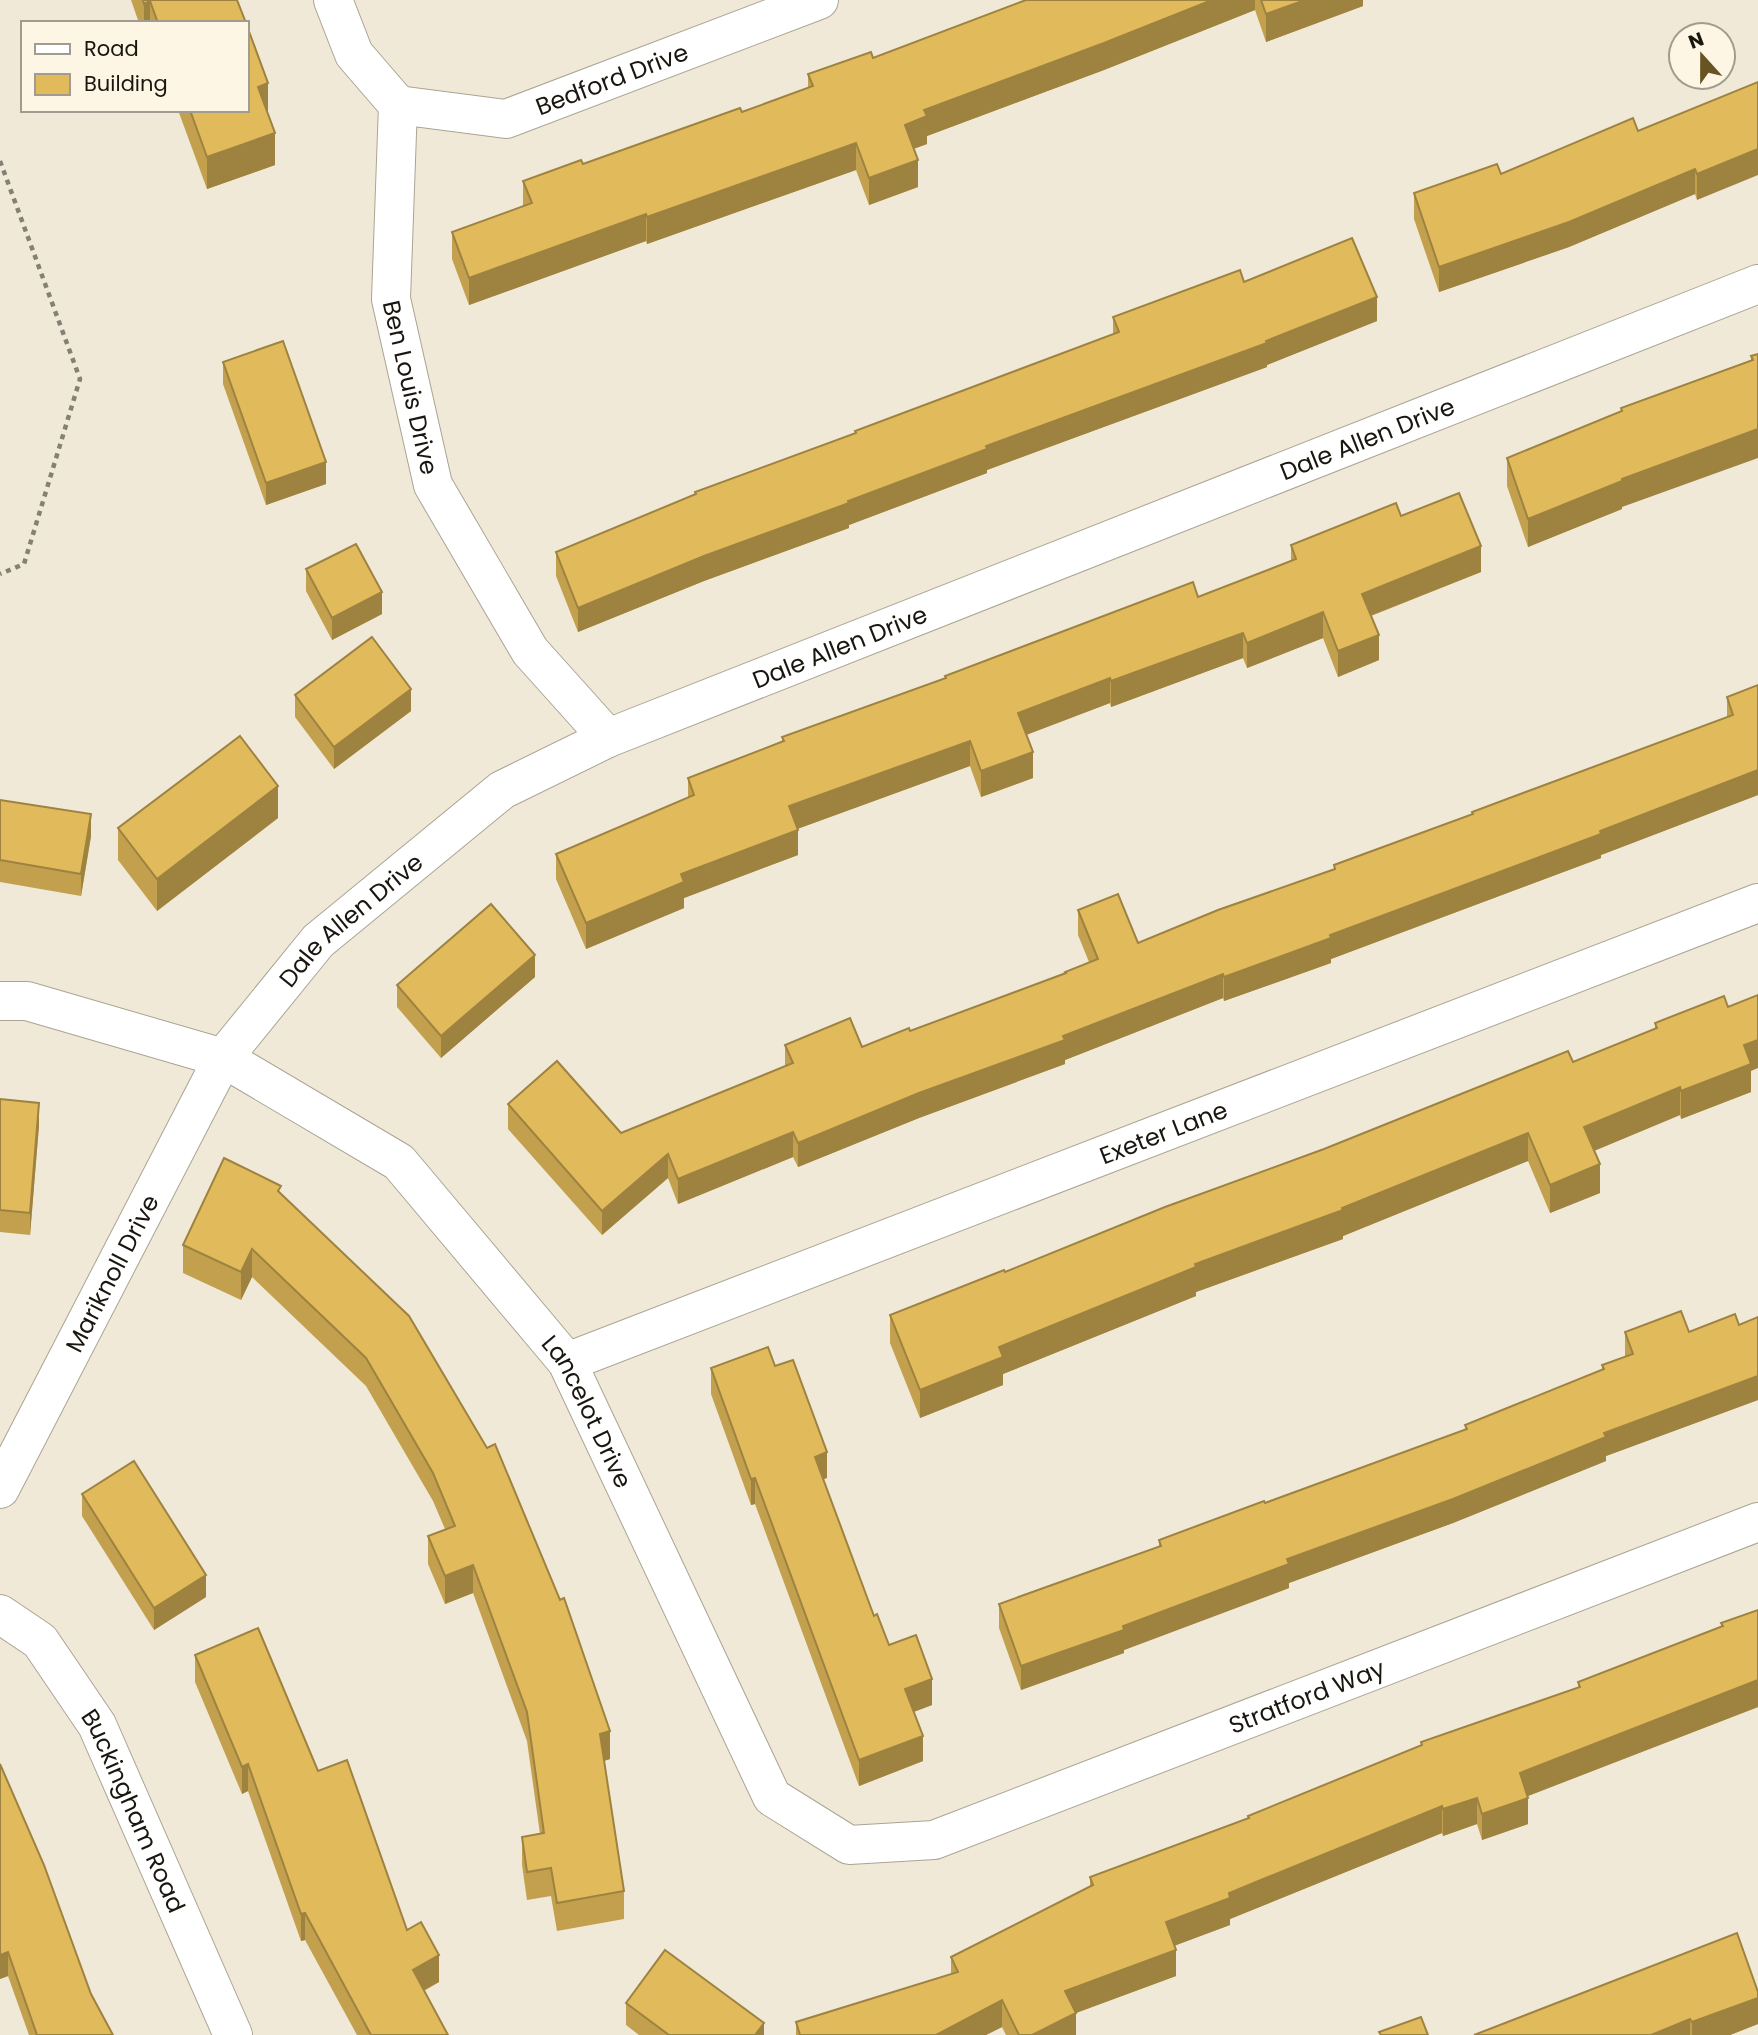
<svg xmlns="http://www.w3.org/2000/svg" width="1758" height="2035" viewBox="0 0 1758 2035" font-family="Poppins,sans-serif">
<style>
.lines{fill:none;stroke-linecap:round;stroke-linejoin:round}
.minor-casing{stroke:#aba494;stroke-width:40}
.path{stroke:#858074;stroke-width:4.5;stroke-dasharray:5 5;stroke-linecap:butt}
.minor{stroke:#fff;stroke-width:38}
.wall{fill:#c2a04e}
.shaded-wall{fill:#9e8240}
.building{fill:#e1ba5b;stroke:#9e8240;stroke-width:2}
.labels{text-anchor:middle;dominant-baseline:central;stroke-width:7;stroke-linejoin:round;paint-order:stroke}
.street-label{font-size:24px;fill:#191610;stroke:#fdf6e5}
</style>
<rect width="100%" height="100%" fill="#f0e9d8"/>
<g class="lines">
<defs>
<g id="minor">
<path id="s1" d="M333,0L354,54L398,105L391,299L433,485L530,651L608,738"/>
<path id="s2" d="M398,105L506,119L819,0"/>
<path id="s3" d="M0,1001H27L223,1058L318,941L502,790L608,738L1758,284"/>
<path id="s4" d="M567,1362L1758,903"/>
<path id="s5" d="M0,1489L223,1058L399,1162L567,1362L772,1797L849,1845L934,1840L1758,1522"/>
<path id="s6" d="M0,1614L40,1641L97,1725L233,2035"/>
</g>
</defs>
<use href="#minor" class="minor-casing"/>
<path class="path" d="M0,161L80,379L24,564L0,574"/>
<use href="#minor" class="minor"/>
</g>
<g class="wall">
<path d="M131,0H237L246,23H139Z"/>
<path d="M1026,0H1363V6L1266,42L1255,10L1104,70L927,136V144L913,149L918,187L869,205L856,170L647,244L646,241L469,305L452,259V232L523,206V181L583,164L742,112L808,88V74L873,58Z"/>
<path d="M1758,82L1697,200L1695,194L1569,247L1439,292L1414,219V193L1501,174L1638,131Z"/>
<path d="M178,110H247L268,115L275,165L207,189Z"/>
<path d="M1244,282L1377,321L1267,365V367L987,470V473L849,525V528L704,581L578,632L556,576V552L695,495V492L855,434V431L1113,334V317Z"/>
<path d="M1758,354L1622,507V509L1528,547L1507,486V458L1621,411V408L1751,360V356Z"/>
<path d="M223,362L326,484L266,505L223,384Z"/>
<path d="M1401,516L1481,572L1371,616L1379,660L1338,677L1323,638L1247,668L1243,658L1111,707L1110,703L1026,735L1033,778L981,797L970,766L797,829L798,855L684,898V908L586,949L556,879V854L688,798V778L782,741V737L945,678V676L1198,597L1291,561V545Z"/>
<path d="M306,569L382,614L332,640L306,591Z"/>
<path d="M1758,685V795L1601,855V858L1331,959V963L1224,1001L1223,998L1065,1060V1064L919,1118L798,1167L793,1157L678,1204L668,1178L602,1235L508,1129V1104L621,1133L785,1066V1045L862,1047L910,1031L1065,974L1089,962L1078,935V910L1138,943L1334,869V865L1472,815V812L1727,717V697Z"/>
<path d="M295,695L411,711L334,769L295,717Z"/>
<path d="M0,800L91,836L81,896L0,882Z"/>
<path d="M278,818L157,911L118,860V828Z"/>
<path d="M535,977L441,1058L397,1007V985Z"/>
<path d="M1655,1023L1751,1071V1092L1681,1119L1680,1115L1594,1151L1600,1193L1550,1213L1528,1161L1343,1236V1239L1196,1292V1296L1003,1374V1385L920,1418L890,1343V1315L1573,1062L1655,1029Z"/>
<path d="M0,1099L39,1125L30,1235L0,1232Z"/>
<path d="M281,1194L610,1759L604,1761L624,1891V1919L557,1931L551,1896L527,1900L522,1865V1837L540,1834L527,1741L473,1593L445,1604L428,1564V1536L445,1529L433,1501L366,1386L252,1277L241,1300L183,1273V1245Z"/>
<path d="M1758,1317V1400L1606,1456V1461L1453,1523L1289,1583V1588L1124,1650V1653L1021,1690L999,1628V1604L1159,1547V1540L1265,1503L1465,1430V1425L1602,1370V1365L1625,1357V1332H1689L1739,1325Z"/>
<path d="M775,1366L827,1478L823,1479L874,1616L889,1645L932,1705L914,1712L923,1761L859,1786L755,1504L751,1505L711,1394V1368Z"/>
<path d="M82,1494L206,1597L154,1630L82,1516Z"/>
<path d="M1758,1610V1707L1528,1796V1824L1482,1840L1477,1824L1443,1836L1442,1833L1230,1919V1925L1175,1945L1176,1976L1076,2013V2035H1006L1002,2027L986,2035H796V2022L951,1974V1957L1090,1886V1877L1248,1819V1816L1421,1745V1742L1578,1688V1682L1721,1627V1623Z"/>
<path d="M195,1655L318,1771L407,1930L439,1982L424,1991L448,2035H357L305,1940L301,1941L248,1791L242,1794L195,1682Z"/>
<path d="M0,1764L91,1994L113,2035H29L8,1976L0,1979Z"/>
<path d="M1737,1933L1758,2024L1730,2035H1474Z"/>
<path d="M626,2003L764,2035H639L626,2025Z"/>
</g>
<g class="shaded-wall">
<path d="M1212,0H1255V10L1104,70L927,136V144L905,152V125L924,110Z"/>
<path d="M1305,0H1363V6L1266,42V14Z"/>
<path d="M150,1V23H144V4Z"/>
<path d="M268,83V115L258,87Z"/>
<path d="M275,133V165L207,189V157Z"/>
<path d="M856,143V170L647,244V217Z"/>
<path d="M1758,149V175L1697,200V174Z"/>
<path d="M918,160V187L869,205V178Z"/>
<path d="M1695,169V194L1569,247L1439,292V267Z"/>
<path d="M646,214V241L469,305V278Z"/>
<path d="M1377,297V321L1267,365V367L987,470V473L849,525V528L704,581L578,632V608L704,556L986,446L1266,341Z"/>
<path d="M1758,429V458L1622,507V509L1528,547V519L1622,479Z"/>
<path d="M326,462V484L266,505V483Z"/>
<path d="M1481,546V572L1362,619V594Z"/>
<path d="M382,592V614L332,640V618Z"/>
<path d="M1323,612V638L1247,668V643Z"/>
<path d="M1243,633V658L1111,707V681Z"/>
<path d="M1379,635V660L1338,677V651Z"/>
<path d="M1110,678V703L1018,738V713Z"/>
<path d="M411,689V711L334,769V747Z"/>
<path d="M970,741V766L789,832V806Z"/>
<path d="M1033,752V778L981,797V771Z"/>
<path d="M1758,770V795L1601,855V858L1331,959V963L1224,1001V977L1330,935Z"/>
<path d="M278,786V818L157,911V879Z"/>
<path d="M91,814V836L81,896V874Z"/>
<path d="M798,830V855L684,898V908L586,949V923L681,874Z"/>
<path d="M535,955V977L441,1058V1036Z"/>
<path d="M1223,974V998L1065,1060V1064L919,1118L798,1167V1143L919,1093Z"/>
<path d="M1758,1040V1068L1751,1071V1092L1681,1119V1091L1744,1045Z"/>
<path d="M1680,1087V1115L1584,1155V1127Z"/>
<path d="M39,1103V1125L30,1235V1213Z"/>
<path d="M793,1132V1157L678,1204V1179Z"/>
<path d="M1528,1133V1161L1343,1236V1239L1196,1292V1296L1003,1374V1385L920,1418V1390L999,1347L1195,1264L1342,1208Z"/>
<path d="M668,1154V1178L602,1235V1211Z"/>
<path d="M1600,1164V1193L1550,1213V1185Z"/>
<path d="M252,1249V1277L241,1300V1272Z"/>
<path d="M1758,1376V1400L1606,1456V1461L1453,1523L1289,1583V1588L1124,1650V1653L1021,1690V1666L1123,1626L1287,1559L1604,1433Z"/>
<path d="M827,1452V1478L815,1482V1457Z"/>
<path d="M755,1478V1504L751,1505V1479Z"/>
<path d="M473,1565V1593L445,1604V1576Z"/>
<path d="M206,1575V1597L154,1630V1608Z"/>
<path d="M932,1679V1705L905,1715V1689Z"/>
<path d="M1758,1680V1707L1520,1799V1773Z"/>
<path d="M610,1731V1759L600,1762V1734Z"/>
<path d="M923,1736V1761L859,1786V1760Z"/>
<path d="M248,1764V1791L242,1794V1767Z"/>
<path d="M1477,1798V1824L1443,1836V1809Z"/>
<path d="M1528,1798V1824L1482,1840V1814Z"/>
<path d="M1442,1806V1833L1230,1919V1925L1166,1949V1922L1229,1893Z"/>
<path d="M305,1913V1940L301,1941V1914Z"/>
<path d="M1176,1950V1976L1065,2017V1991Z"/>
<path d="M8,1952V1976L0,1979V1955Z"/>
<path d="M439,1955V1982L413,1996V1970Z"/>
<path d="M1758,1998V2024L1730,2035H1692V2022Z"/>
<path d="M1002,2000V2027L986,2035H936Z"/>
<path d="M1076,2013V2035H1032Z"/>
<path d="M1690,2019V2035H1651Z"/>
<path d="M764,2023V2035H755Z"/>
</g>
<g class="building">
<path d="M143,0H237L246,23H158L150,1L144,4Z"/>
<path d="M1026,0H1212L1104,43L924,110L927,116L905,125L918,160L869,178L856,143L647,217L646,214L469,278L452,232L532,203L523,181L581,160L583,164L740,108L742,112L813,86L808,74L871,52L873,58Z"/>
<path d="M1261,0H1305L1266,14Z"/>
<path d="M247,26L268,83L258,87L275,133L207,157L190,110H247Z"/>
<path d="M1758,82V149L1697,174L1695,169L1569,222L1439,267L1414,193L1497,164L1501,174L1633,118L1638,131Z"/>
<path d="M1352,238L1377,297L1266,341L1267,343L986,446L987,449L848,501L849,503L704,556L578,608L556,552L696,494L695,492L856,433L855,431L1119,332L1113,317L1240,270L1244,282Z"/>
<path d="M283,341L326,462L266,483L223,362Z"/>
<path d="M1758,354V429L1622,479V481L1528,519L1507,458L1622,411L1621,408L1753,360L1751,356Z"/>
<path d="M1459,493L1481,546L1362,594L1379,635L1338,651L1323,612L1247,643L1243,633L1111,681L1110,678L1018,713L1033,752L981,771L970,741L789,806L798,830L681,874L684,882L586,923L556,854L694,795L688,778L784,741L782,737L946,678L945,676L1193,582L1198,597L1296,559L1291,545L1396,503L1401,516Z"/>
<path d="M356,544L382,592L332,618L306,569Z"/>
<path d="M372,637L411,689L334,747L295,695Z"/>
<path d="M1758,685V770L1600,831L1601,834L1330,935L1331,938L1224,977L1223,974L1063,1036L1065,1040L919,1093L798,1143L793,1132L678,1179L668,1154L602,1211L508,1104L557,1061L621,1133L793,1063L785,1045L850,1018L862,1047L909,1028L910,1031L1066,973L1065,972L1098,959L1078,910L1118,894L1138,943L1218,910L1335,869L1334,865L1473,814L1472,812L1733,715L1727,697Z"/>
<path d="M240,736L278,786L157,879L118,828Z"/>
<path d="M0,800L91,814L81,874L0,860Z"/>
<path d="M491,904L535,955L441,1036L397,985Z"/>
<path d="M1758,995V1040L1744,1045L1751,1064L1681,1091L1680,1087L1584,1127L1600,1164L1550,1185L1528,1133L1342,1208L1343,1210L1195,1264L1196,1267L999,1347L1003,1357L920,1390L890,1315L1004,1270L1005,1272L1165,1207L1324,1149L1568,1051L1573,1062L1657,1028L1655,1023L1724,996L1728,1007Z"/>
<path d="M0,1099L39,1103L30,1213L0,1210Z"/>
<path d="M224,1158L281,1186L278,1191L409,1316L487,1448L495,1444L560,1600L564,1598L610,1731L600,1734L624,1891L557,1903L551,1868L527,1872L522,1837L544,1833L527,1712L473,1565L445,1576L428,1536L455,1526L433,1473L366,1358L252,1249L241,1272L183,1245Z"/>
<path d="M1681,1311L1689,1332L1735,1314L1739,1325L1758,1317V1376L1604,1433L1606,1437L1453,1499L1287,1559L1289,1564L1123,1626L1124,1630L1021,1666L999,1604L1161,1546L1159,1540L1264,1501L1265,1503L1467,1429L1465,1425L1604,1369L1602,1365L1633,1354L1625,1332Z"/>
<path d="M768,1347L775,1366L793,1360L827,1452L815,1457L874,1616L877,1614L889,1645L916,1635L932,1679L905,1689L923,1736L859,1760L755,1478L751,1479L711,1368Z"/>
<path d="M134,1461L206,1575L154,1608L82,1494Z"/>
<path d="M1758,1610V1680L1520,1773L1528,1798L1482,1814L1477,1798L1443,1809L1442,1806L1229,1893L1230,1898L1166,1922L1176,1950L1065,1991L1076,2013L1032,2035H1019L1002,2000L936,2035H800L796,2022L958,1972L951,1957L1093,1885L1090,1877L1249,1818L1248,1816L1422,1745L1421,1742L1580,1687L1578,1682L1723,1626L1721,1623Z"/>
<path d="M258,1628L318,1771L347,1760L407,1930L421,1922L439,1955L413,1970L448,2035H371L305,1913L301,1914L248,1764L242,1767L195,1655Z"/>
<path d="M0,1764L44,1865L91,1994L113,2035H37L8,1952L0,1955Z"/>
<path d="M1737,1933L1758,1992V1998L1692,2022L1690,2019L1651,2035H1474Z"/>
<path d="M665,1950L764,2023L755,2035H669L626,2003Z"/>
<path d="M1421,2017L1428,2035H1381L1379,2032Z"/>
</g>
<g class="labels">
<g class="street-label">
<text stroke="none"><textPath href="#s2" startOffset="222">Bedford Drive</textPath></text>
<text stroke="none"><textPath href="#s1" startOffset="410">Ben Louis Drive</textPath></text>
<text stroke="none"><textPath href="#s3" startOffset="1554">Dale Allen Drive</textPath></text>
<text stroke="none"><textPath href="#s3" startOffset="987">Dale Allen Drive</textPath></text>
<text stroke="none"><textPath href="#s3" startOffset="420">Dale Allen Drive</textPath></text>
<text stroke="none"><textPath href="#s4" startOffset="639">Exeter Lane</textPath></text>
<text stroke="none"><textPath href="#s5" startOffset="243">Mariknoll Drive</textPath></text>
<text stroke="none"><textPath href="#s5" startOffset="1004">Lancelot Drive</textPath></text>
<text stroke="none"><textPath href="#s5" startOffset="2007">Stratford Way</textPath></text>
<text stroke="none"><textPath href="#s6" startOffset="243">Buckingham Road</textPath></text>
</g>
</g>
<rect x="21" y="21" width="228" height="91" fill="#fdf6e5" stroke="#a29c90" stroke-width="2"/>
<rect x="35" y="44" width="35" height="10" fill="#ffffff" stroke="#a29c90" stroke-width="2"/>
<text x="84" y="56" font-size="21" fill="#191610">Road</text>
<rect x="35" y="74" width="35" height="21" fill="#e1ba5b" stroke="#a29c90" stroke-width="2"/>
<text x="84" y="91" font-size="21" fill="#191610">Building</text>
<g transform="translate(1702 56) rotate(339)"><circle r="33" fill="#fdf6e5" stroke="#a29c90" stroke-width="2"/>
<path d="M0-5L12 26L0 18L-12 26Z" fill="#685423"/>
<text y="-10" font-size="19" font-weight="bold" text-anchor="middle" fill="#191610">N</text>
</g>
</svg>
